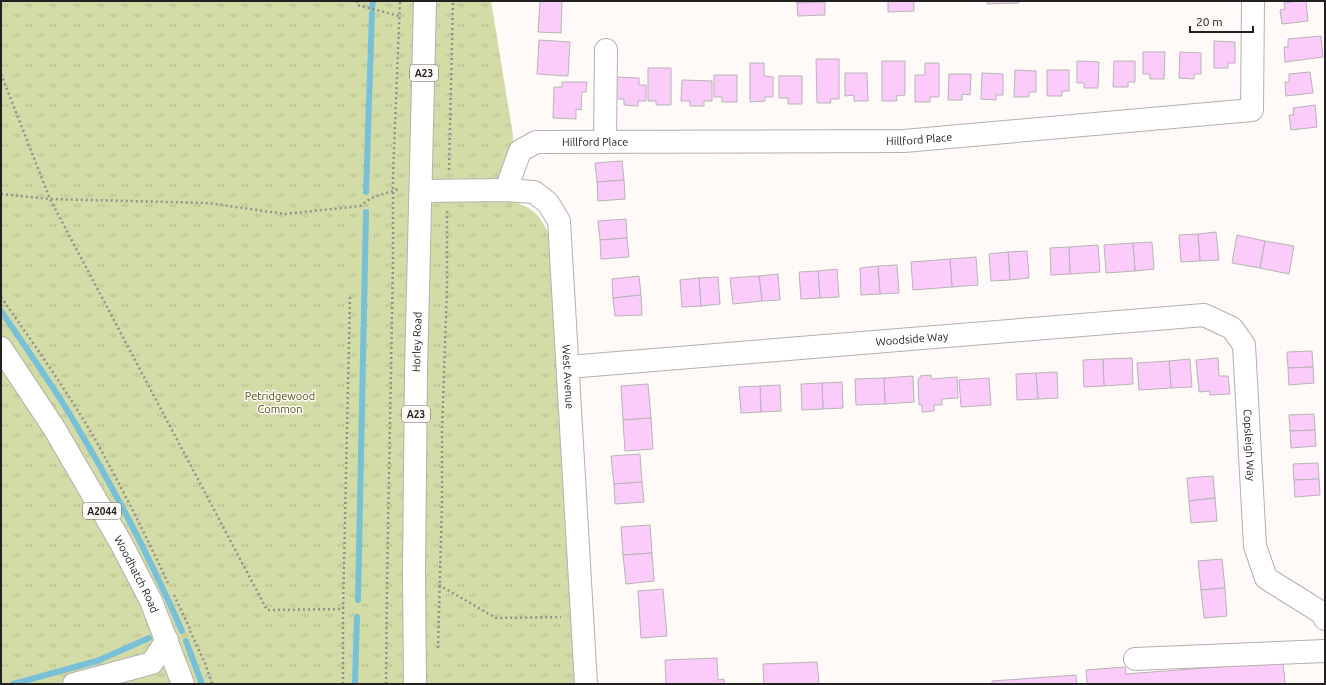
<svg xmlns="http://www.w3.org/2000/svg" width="1326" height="685" viewBox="0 0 1326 685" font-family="Ubuntu,sans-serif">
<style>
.park{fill:url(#park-tufts)}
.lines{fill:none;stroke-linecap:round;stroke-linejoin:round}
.stream{stroke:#78c0d7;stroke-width:6}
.building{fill:#fbccf9;stroke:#b7b4b7}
.minor-casing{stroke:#b5b0af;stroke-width:24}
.major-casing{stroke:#b5b0af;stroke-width:24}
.path{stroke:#938f8f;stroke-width:2.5;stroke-dasharray:2 3;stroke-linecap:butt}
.minor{stroke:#fff;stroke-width:22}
.major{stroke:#fff;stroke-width:22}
.labels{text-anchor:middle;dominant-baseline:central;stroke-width:3;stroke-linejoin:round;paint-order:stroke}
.shield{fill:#fff9f8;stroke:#646161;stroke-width:1}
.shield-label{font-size:10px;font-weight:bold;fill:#222020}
.street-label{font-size:11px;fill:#222020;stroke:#fff9f8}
.park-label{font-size:11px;fill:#505817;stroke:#fff9f8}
</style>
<defs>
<pattern id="park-tufts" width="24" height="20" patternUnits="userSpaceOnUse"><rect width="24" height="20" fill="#d3dca7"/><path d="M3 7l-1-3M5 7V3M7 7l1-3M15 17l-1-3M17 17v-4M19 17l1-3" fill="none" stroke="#b5bc8f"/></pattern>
</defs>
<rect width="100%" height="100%" fill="#fff9f8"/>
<path class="park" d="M1,1H491L513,135L515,202C536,210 539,215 549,234L577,684H1Z"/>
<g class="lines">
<g class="stream">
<path d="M372,8L373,1"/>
<path d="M366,192L372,13"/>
<path d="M1,311C26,348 52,384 75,423C115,490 151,560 182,631"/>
<path d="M358,600L366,212"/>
<path d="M186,641L202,684"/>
<path d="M13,684L97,661L149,638"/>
<path d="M355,684L357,617"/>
</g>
</g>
<g class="building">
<path d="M540,1H562L561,33L538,32Z"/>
<path d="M797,1H825V2L797,3Z"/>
<path d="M888,1H914V11L888,12Z"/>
<path d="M987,1H1019V3L987,4Z"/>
<path d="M1299,1H1306L1308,21L1282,24L1280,10L1285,9L1284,3Z"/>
<path d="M825,2V15L798,16L797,3Z"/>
<path d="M1321,36L1323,57L1285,62L1284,47H1288V39Z"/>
<path d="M539,40L570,42L568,76L537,74Z"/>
<path d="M1214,41L1235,42V63H1228V68H1214Z"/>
<path d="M1143,52H1165L1164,79H1150V74H1143Z"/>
<path d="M1180,52L1201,53V74H1194V79L1179,78Z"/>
<path d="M816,59H839V99H830L831,103H817Z"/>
<path d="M882,61H905V95L896,96L897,101H882Z"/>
<path d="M1077,61L1099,62L1098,88H1084V83H1077Z"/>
<path d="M1114,61H1135V82H1128V87H1113Z"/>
<path d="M750,63H764V76L773,77V97H765V101L750,102Z"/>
<path d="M925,63H939V97H930V102H915V75H925Z"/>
<path d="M648,68H671V105H656V101H648Z"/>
<path d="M1015,70L1036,71V92H1029V97H1014Z"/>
<path d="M1047,70H1069V91H1062V96H1047Z"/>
<path d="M1310,72L1313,93L1286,96L1285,82H1289V74Z"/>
<path d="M845,73H867L868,101H854V95L845,96Z"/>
<path d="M982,73L1003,74V95H996V100L981,99Z"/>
<path d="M949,74H971L970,95L962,94V100H948Z"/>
<path d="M714,75H737V102H722V97H714Z"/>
<path d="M779,76H802V104H788V98H779Z"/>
<path d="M616,77L639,78V85H646V101H638V106L624,105V99H615Z"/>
<path d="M682,80L712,81V101H704V106H690V101H681Z"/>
<path d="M562,82H587L586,92H582L581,110L576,109V119L553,118L554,87H562Z"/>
<path d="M1315,105L1317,127L1291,130L1289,115H1294L1293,108Z"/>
<path d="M622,161L624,180L597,182L595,163Z"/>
<path d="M624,180L625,199L598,201L597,182Z"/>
<path d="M626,219L627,238L600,240L598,221Z"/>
<path d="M1216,232L1219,260L1200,261L1198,234Z"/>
<path d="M1198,234L1200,261L1181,262L1179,235Z"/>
<path d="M1237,235L1265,241L1260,268L1232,263Z"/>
<path d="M627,238L629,257L601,259L600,240Z"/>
<path d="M1265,241L1294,246L1289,274L1260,268Z"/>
<path d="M1152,242L1154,269L1135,271L1133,243Z"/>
<path d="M1133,243L1135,271L1106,273L1104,245Z"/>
<path d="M1098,245L1100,272L1070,274L1069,247Z"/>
<path d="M1069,247L1070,274L1051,275L1050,248Z"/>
<path d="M1027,251L1029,278L1010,280L1008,252Z"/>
<path d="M1008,252L1010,280L991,281L989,254Z"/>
<path d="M976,257L978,285L952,287L950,259Z"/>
<path d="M950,259L952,287L913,290L911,262Z"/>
<path d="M897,265L899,293L880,294L878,266Z"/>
<path d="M878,266L880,294L861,295L860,268Z"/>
<path d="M837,269L839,297L820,298L818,271Z"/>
<path d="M818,271L820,298L801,299L799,272Z"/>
<path d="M778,274L780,300L762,301L759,276Z"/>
<path d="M639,276L641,295L613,298L612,279Z"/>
<path d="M759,276L762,301L733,304L730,278Z"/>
<path d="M718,277L720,304L701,306L699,278Z"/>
<path d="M699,278L701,306L682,307L680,280Z"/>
<path d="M641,295L642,315L615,316L613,298Z"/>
<path d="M1312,351L1313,367L1288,368L1287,352Z"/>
<path d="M1132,358L1133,384L1104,386L1103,359Z"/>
<path d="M1218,358L1219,376H1228L1230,394L1210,395V391L1199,392L1196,360Z"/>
<path d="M1103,359L1104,386L1084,387L1083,360Z"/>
<path d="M1190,359L1192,387L1171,388L1169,361Z"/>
<path d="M1169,361L1171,388L1139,390L1137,363Z"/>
<path d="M1313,367L1314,383L1289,385L1288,368Z"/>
<path d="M1057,372L1058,398L1038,399L1036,373Z"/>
<path d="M1036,373L1038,399L1017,400L1016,374Z"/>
<path d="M931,375V379L957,377L958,398L942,399V405H934V411L922,412V405H919L918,379H920V376Z"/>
<path d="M913,376L914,402L885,404L884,378Z"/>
<path d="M884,378L885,404L856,405L855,379Z"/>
<path d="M989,378L991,405L961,407L959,380Z"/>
<path d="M842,382L843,408L823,409L822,383Z"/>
<path d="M822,383L823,409L802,410L801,384Z"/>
<path d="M648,384L651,418L623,420L621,386Z"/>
<path d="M780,385L781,411L761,412L760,386Z"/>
<path d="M760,386L761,412L741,413L739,387Z"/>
<path d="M1314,414L1315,430L1290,431L1289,415Z"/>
<path d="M651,418L653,449L625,451L623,420Z"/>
<path d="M1315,430L1316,446L1291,448L1290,431Z"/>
<path d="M640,454L642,482L614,484L611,456Z"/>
<path d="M1318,463L1319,479L1294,480L1293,464Z"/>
<path d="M1213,476L1215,498L1189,501L1187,478Z"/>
<path d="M1319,479L1320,495L1295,497L1294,480Z"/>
<path d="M642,482L644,502L615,504L614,484Z"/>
<path d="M1215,498L1217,521L1191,523L1189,501Z"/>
<path d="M650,525L652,553L623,555L621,527Z"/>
<path d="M652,553L654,581L626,584L623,555Z"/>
<path d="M1222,559L1225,588L1201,590L1198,561Z"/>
<path d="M1225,588L1227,616L1204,618L1201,590Z"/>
<path d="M663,589L667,636L641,638L638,591Z"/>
<path d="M717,658L718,680L724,679V684H666L665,660Z"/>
<path d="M817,662L819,684H764L763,664Z"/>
<path d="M1283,662L1285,684H1087L1086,670L1125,667L1126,674Z"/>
<path d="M1076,675L1077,684H992V681Z"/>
</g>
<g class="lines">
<defs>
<g id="minor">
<path d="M605,142L606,50"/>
<path id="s1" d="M506,190L520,151L536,142L904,141L1252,110L1253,1"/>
<path id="s2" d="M421,191L506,190L534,192L548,203L559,221L586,684"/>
<path id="s3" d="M568,367L1204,315L1232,328L1244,345L1255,546L1266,578L1322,613L1325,619"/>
<path d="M1135,659L1325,651"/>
<path d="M74,684L152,663L167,640"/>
</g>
<g id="major">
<path id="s4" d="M1,348L54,428L121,543L151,601L183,684"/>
<path id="s5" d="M415,684L414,573L416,371L425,1"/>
</g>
</defs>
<use href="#minor" class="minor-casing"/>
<use href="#major" class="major-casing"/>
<g class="path">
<path d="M357,1V5L399,16"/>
<path d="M1,74L50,199L267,610L343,609"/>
<path d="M449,170L453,1"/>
<path d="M1,194L50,199L208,203L285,214L360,206L371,198L399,189"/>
<path d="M1,297C33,343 67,391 95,439C121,486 145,534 168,583"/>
<path d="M439,585L496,618L561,617"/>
<path d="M174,595L191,631"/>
<path d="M190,631L205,663L212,684"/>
<path d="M438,648L442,502V431L447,288V211"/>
<path d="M343,684V609L350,296"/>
<path d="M386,684L387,584L393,263V175L400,1"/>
</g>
<use href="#minor" class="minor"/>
<use href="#major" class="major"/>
</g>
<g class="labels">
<g class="shield">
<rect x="410" y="65" width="28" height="16" rx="3"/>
<rect x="402" y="406" width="28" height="16" rx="3"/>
<rect x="83" y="503" width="38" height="16" rx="3"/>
</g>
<g class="shield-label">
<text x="424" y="73">A23</text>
<text x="416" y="414">A23</text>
<text x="102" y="511">A2044</text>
</g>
<g class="street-label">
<text stroke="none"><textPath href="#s1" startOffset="443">Hillford Place</textPath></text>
<text stroke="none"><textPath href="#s1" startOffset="119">Hillford Place</textPath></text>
<text stroke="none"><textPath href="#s3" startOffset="345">Woodside Way</textPath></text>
<text stroke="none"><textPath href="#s5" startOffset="342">Horley Road</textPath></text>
<text stroke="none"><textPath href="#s2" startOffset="308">West Avenue</textPath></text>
<text stroke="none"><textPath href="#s3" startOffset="790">Copsleigh Way</textPath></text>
<text stroke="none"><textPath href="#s4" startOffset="264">Woodhatch Road</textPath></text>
</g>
<g class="park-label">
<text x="280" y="396">Petridgewood<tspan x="280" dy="13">Common</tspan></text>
</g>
</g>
<rect width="1326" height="685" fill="none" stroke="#222020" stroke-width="4"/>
<path d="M1190 26v6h63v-6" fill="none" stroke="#222020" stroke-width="2"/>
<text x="1196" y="26" font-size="12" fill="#222020" stroke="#fff9f8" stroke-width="3" paint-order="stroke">20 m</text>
</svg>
